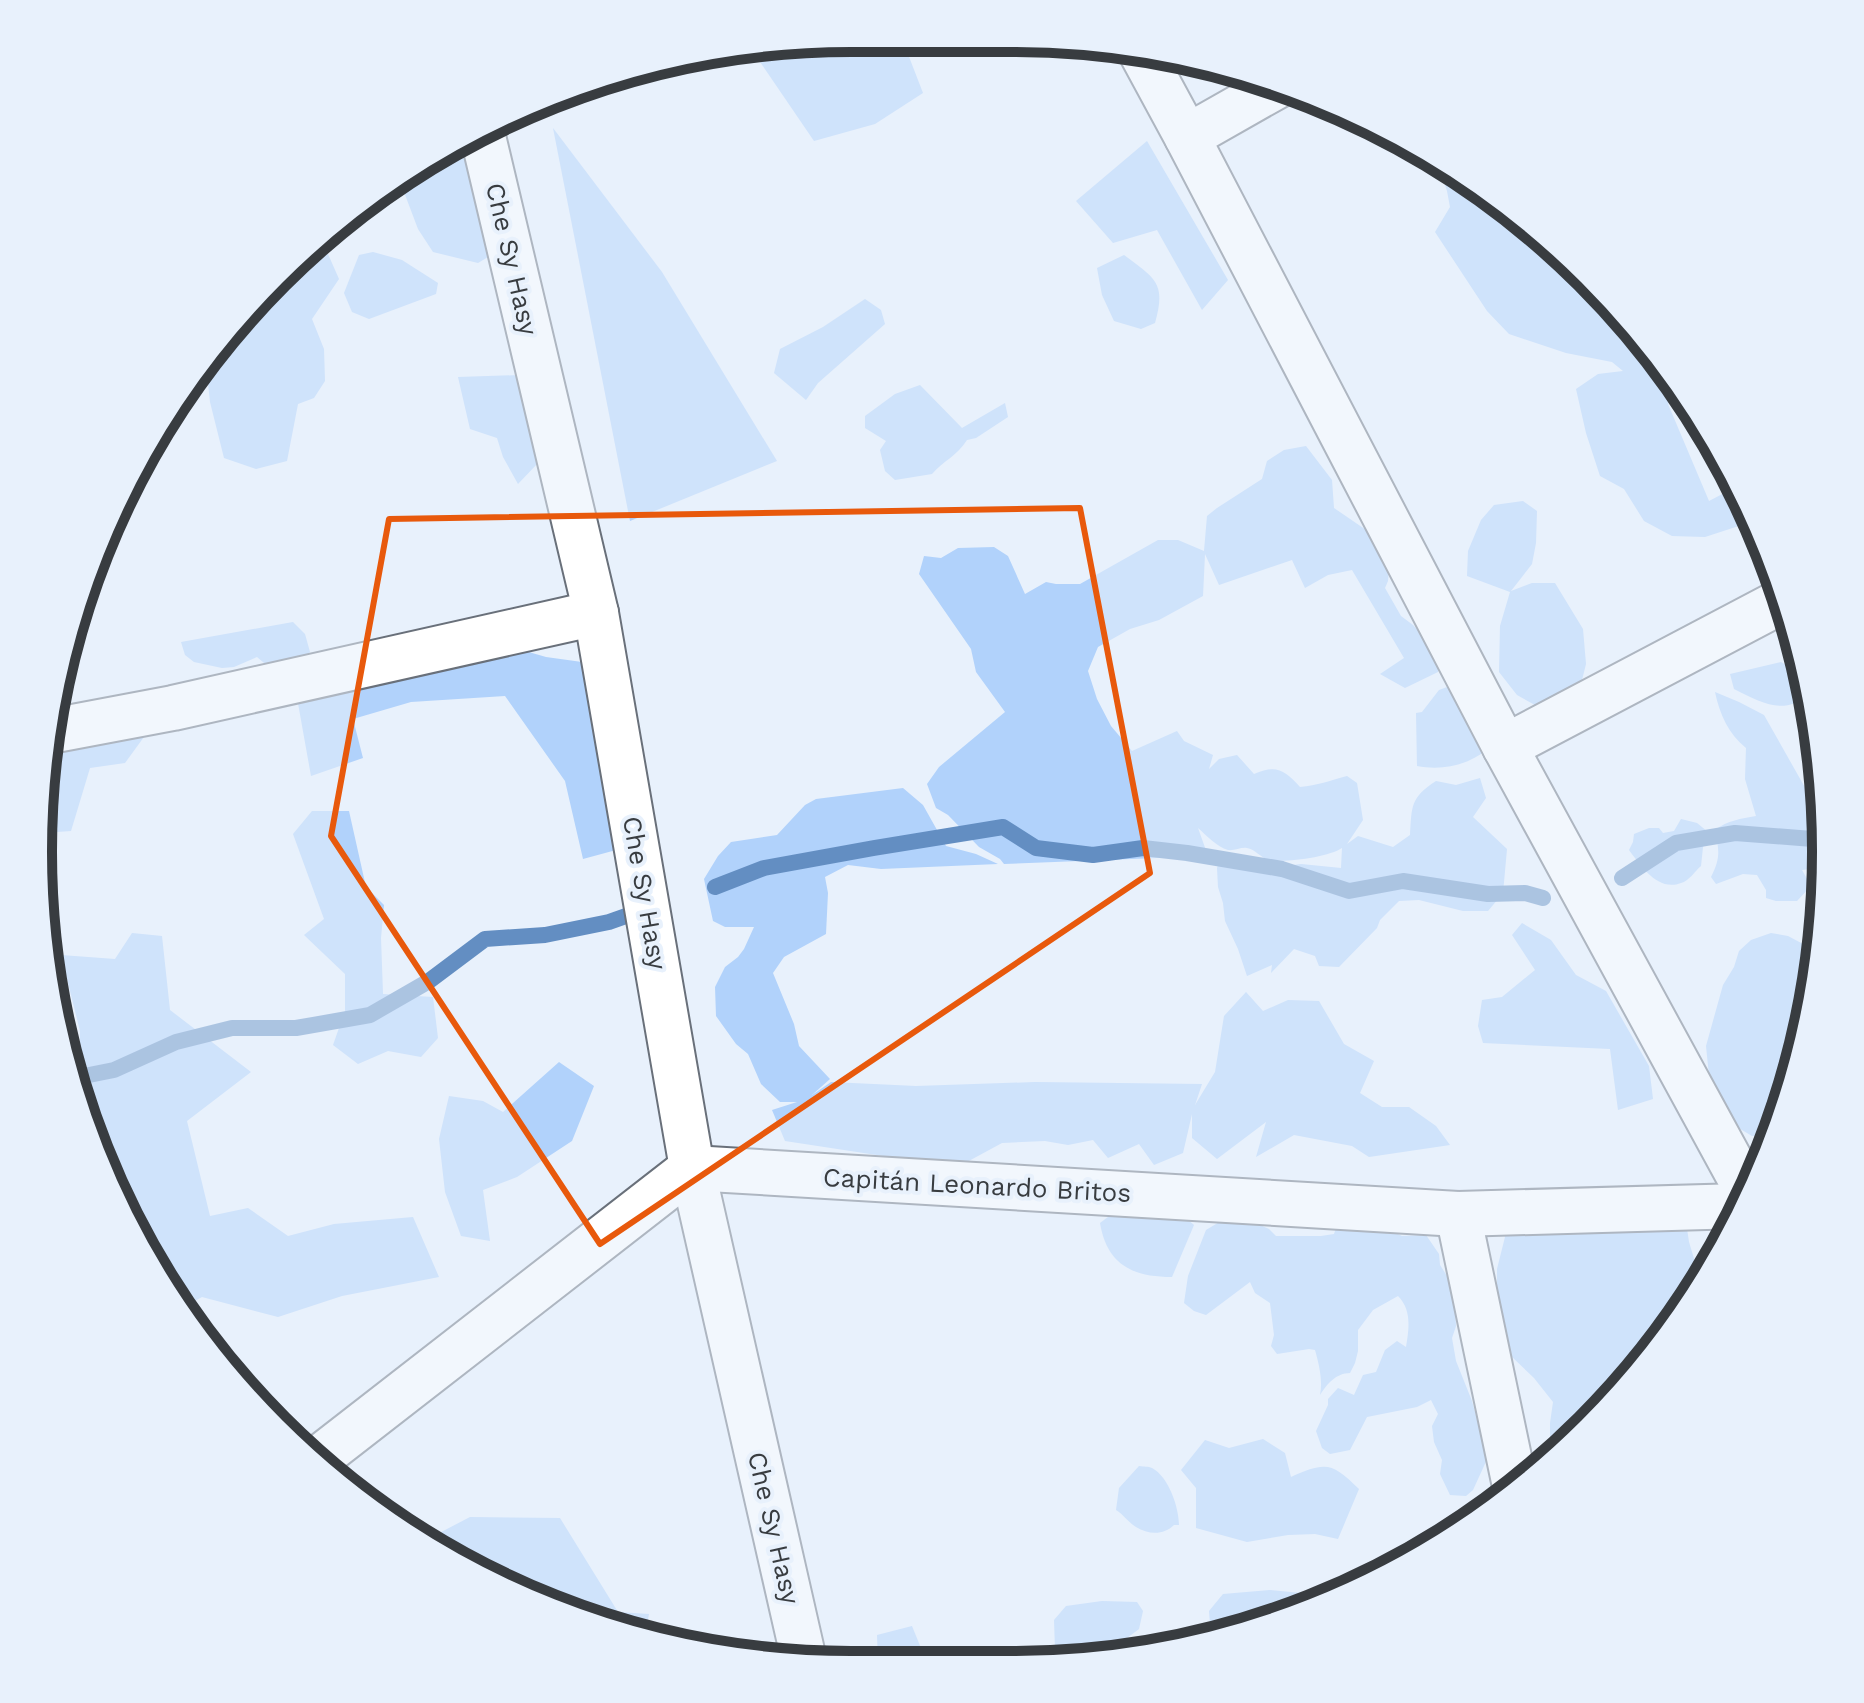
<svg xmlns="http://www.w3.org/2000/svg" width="1864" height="1703" viewBox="0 0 1864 1703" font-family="'Work Sans',sans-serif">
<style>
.green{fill:#b1d2fb}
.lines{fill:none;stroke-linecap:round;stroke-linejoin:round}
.stream{stroke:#638ec2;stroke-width:16}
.minor-casing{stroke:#69707a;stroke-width:48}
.minor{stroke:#fff;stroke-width:44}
.marked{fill:none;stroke:#e8590c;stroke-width:6;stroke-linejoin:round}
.labels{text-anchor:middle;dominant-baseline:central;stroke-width:8;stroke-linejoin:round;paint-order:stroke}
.street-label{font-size:26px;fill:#383c40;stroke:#e8f1fc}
.rim{fill:none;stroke:#383c40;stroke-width:10}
</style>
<rect width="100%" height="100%" fill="#e8f1fc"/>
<g class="green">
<path d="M852,38L897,40L906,49L923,93L875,124L814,141L756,56L769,46Z"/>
<path d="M553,128L662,272L777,461L630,521Z"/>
<path d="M479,130L498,248L488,257L478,263L433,252L418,229L404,192L411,181L434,172L432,159Z"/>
<path d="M1147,141L1228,280L1202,310L1157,230L1113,243L1076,201Z"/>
<path d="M1437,160L1465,175L1588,277L1678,386L1668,404L1709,501L1736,487L1754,521L1705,537L1672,536L1644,521L1624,489L1600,476L1586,433L1576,389L1598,374L1623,371L1612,362L1566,353L1509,334L1487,311L1435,232L1450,207L1447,191Z"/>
<path d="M373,252L402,260L438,283L436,294L369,319L352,312L344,293L359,255Z"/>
<path d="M305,254H328L339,279L312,319L324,349L325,381L314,398L298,404L287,461L256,469L224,458L210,402L207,374L225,336L240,315Z"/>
<path d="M1124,255C1154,278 1167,282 1155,323L1141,329L1114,321L1102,295L1097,268Z"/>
<path d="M865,299L881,310L885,324L818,383L806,400L774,373L780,349L823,327Z"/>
<path d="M520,375L541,432L538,463L518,484L503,457L497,438L470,429L458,377Z"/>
<path d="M920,385L962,428L1005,403L1008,417L976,438L967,440C956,457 944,460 932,474L895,480L885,471L880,450L886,441L865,428V416L895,394Z"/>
<path d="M1306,446L1332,480L1334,508L1391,547L1388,581L1385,588L1401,616L1413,625L1440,654L1438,672L1405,688L1380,674L1404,658L1352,570L1328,575L1305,588L1292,560L1219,585L1205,554L1203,596L1159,620L1130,629L1098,647L1088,671L1097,699L1111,726L1132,751L1177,731L1184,741L1213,755L1209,769L1219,759L1237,755L1254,774C1276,764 1285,770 1300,787C1318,785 1329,781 1347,776L1357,783L1363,820L1347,844L1358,836L1393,847L1410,835C1412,806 1410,798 1436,781L1456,785L1480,778L1486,798L1473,817L1507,849L1503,893L1488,911H1463L1419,900L1399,901L1380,920L1377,928L1339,967L1319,966L1315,956L1294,949L1271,973L1272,965L1247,976L1238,949L1225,921L1223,903L1218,887L1217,868L1220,859L1271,868L1301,864L1341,868L1342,848C1329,857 1285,863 1269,860C1261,858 1255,849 1247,848C1241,847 1234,851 1228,850C1217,847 1206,835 1198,828L1208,856L1004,864L1000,859L979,847L948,815L936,808L927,784L939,767L1005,712L976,672L971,649L919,574L924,556L941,558L958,548L994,547L1008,556L1025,594L1046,582L1056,584H1080L1158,540H1178L1204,551L1207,516L1217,508L1262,479L1267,461L1284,450Z"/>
<path d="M1523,501L1537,511L1536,543L1532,564L1511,591L1532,583H1555L1583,629L1586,664L1579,692L1544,710L1517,695L1499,672L1500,626L1510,592L1467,576L1468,551L1481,520L1494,505Z"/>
<path d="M293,622L305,634L310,652L295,666L270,668L257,657L234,667L222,668L194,662L185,655L181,642Z"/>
<path d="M515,648L546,657L618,667L653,840L583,859L565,781L505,696L411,702L353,719L363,758L311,776L296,692Z"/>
<path d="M1781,662L1801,674L1803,668L1811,694C1782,716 1763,703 1734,689L1730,674Z"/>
<path d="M1474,677L1489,748C1469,765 1443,771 1417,766L1416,713L1422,712L1439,690Z"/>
<path d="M1715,692L1739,702L1764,715L1816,807L1821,805L1826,852L1825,867L1802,870L1811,886L1797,901H1776L1766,898V890L1757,875L1743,874L1716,884L1711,877C1721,858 1719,850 1715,830C1728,820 1741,819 1756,816L1745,779L1746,748C1728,733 1720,715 1715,692Z"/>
<path d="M149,730L125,763L90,768L71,831L42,833L40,799L49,744Z"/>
<path d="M903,788L923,805L946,846L976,854L998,864L881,869L848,865L825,877L828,893L826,934L784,957L773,973L794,1024L799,1046L830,1079L812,1095L831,1082L916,1086L1035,1082L1202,1084L1195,1105L1215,1072L1224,1016L1246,992L1263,1011L1288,1000L1319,1001L1344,1044L1374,1061L1360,1093L1382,1107H1409L1436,1126L1450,1145L1369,1157L1352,1146L1294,1135L1256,1157L1266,1122L1217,1159L1192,1138V1114L1183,1153L1154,1165L1139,1144L1108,1158L1093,1140L1068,1145L1045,1141L1002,1143L954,1169L903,1159L785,1141L772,1110L797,1102H780L761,1084L748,1054L736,1044L716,1016L715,987L725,967L738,957L744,949L754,927H725L713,921L704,879L718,856L731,842L777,835L805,805L816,799Z"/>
<path d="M312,811H349L366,887L384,905L381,938L383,994L433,997L438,1038L421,1057L388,1051L358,1064L333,1045L345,1011V974L304,935L324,919L293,834Z"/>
<path d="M1681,819L1697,823L1708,832L1703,847L1701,866C1695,871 1689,881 1681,883C1658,892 1641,866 1629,850L1633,842L1634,834L1649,828H1659L1663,833L1674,831Z"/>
<path d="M1522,923L1551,940L1576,975L1606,991L1649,1066L1653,1099L1618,1110L1610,1049L1483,1043L1478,1026L1482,1000L1502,997L1535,970L1512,935Z"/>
<path d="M132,933L162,936L170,1010L251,1072L187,1121L210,1216L248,1208L288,1236L334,1224L413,1217L439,1277L342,1296L278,1317L202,1297L180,1309L175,1304L100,1162L80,1097V1031L61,955L115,959Z"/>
<path d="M1771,933L1788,936L1803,944L1815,965L1810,1011L1799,1047L1791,1049L1787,1073L1786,1089L1773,1134L1752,1136L1732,1124L1711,1095L1706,1046L1723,985L1734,967L1739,951L1751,940Z"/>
<path d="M559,1062L594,1086L572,1141L517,1177L483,1190L490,1241L461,1236L445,1192L439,1139L449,1096L483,1101L503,1112Z"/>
<path d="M1343,1207L1402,1236L1426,1235L1439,1254L1440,1265L1454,1287L1456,1326L1452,1338L1456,1361L1472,1401L1479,1427L1485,1435L1489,1455L1473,1490L1466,1496L1450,1495L1440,1474L1442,1460L1434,1442L1432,1426L1438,1414L1431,1400L1417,1407L1367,1417L1350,1450L1330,1454L1322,1448L1316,1431L1328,1405V1399L1338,1388L1354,1395L1363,1375L1376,1372L1385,1350L1397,1341L1406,1347C1409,1329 1412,1310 1398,1296L1373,1310L1358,1330V1351L1355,1363L1350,1373C1336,1373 1327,1384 1320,1395C1323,1381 1319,1364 1315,1350L1309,1349L1277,1354L1271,1346L1274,1335L1270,1303L1255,1293L1250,1282L1206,1315L1194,1311L1184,1303L1188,1276L1206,1230L1226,1218L1251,1221L1269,1229L1276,1236H1321L1334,1234Z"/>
<path d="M1174,1208L1194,1225L1172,1277C1133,1277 1107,1265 1100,1223L1116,1211Z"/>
<path d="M1686,1222L1689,1242L1698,1272L1693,1295L1689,1304L1587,1427L1553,1455L1550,1452V1423L1553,1402L1534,1378L1511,1356L1500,1342L1497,1300V1269L1505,1237L1503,1232Z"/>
<path d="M1263,1439L1285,1453L1291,1477C1327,1461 1332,1463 1359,1489L1338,1539L1315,1534L1288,1535L1247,1542L1196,1528V1488L1181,1470L1205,1440L1229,1448Z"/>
<path d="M1139,1466C1144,1467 1148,1466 1152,1468C1169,1477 1179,1508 1179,1525H1174C1164,1535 1149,1535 1136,1527C1129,1523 1124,1515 1116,1510L1119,1488Z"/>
<path d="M470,1517L560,1518L618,1612L649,1614L645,1635L590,1622L445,1556L424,1541Z"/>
<path d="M1270,1590L1301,1593V1610L1211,1637L1209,1611L1223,1594Z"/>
<path d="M1102,1601L1137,1602L1143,1611L1139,1629L1103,1656L1060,1660L1056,1646L1055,1649L1054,1620L1066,1606Z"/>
<path d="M912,1626L927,1663L878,1661L877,1635Z"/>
</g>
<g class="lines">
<g class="stream">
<path d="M1622,878L1676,843L1735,833L1825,840"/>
<path d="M715,887L764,868L874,848L1003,827L1036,848L1093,855L1143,848L1187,853L1282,869L1349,891L1403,881L1488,894L1525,893L1543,898"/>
<path d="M74,1078L114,1070L176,1042L232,1028H296L370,1015L429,981L485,939L545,935L609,922L640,911"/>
</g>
<defs>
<g id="minor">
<path d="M1141,52L1187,137L1505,747L1748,1193"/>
<path d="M481,128L596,613L692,1168L804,1660"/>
<path d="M1187,137L1277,86"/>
<path d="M51,731L173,708L596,613"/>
<path d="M1505,747L1782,601"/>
<path d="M1458,1214L1515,1486"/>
<path d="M314,1462L692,1168L1458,1214L1741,1206"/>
</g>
</defs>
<use href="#minor" class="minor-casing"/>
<use href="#minor" class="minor"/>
</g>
<path d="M0 0H1864V1703H0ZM1080,508L1150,873L600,1244L331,836L389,519Z" fill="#e8f1fc" fill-opacity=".55" fill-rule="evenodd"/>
<path class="marked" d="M1080,508L1150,873L600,1244L331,836L389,519Z"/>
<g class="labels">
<g class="street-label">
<text transform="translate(512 259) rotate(77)">Che Sy Hasy</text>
<text transform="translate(645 893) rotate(80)">Che Sy Hasy</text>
<text transform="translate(977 1185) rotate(3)">Capitán Leonardo Britos</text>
<text transform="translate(774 1528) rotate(77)">Che Sy Hasy</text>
</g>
</g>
<path d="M0 0H1864V1703H0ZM851 52H1013A799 799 0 0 1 1812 851V852A799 799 0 0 1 1013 1651H851A799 799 0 0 1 52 852V851A799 799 0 0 1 851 52Z" fill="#e8f1fc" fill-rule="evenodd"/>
<path class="rim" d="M851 52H1013A799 799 0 0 1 1812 851V852A799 799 0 0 1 1013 1651H851A799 799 0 0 1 52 852V851A799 799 0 0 1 851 52Z"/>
</svg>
